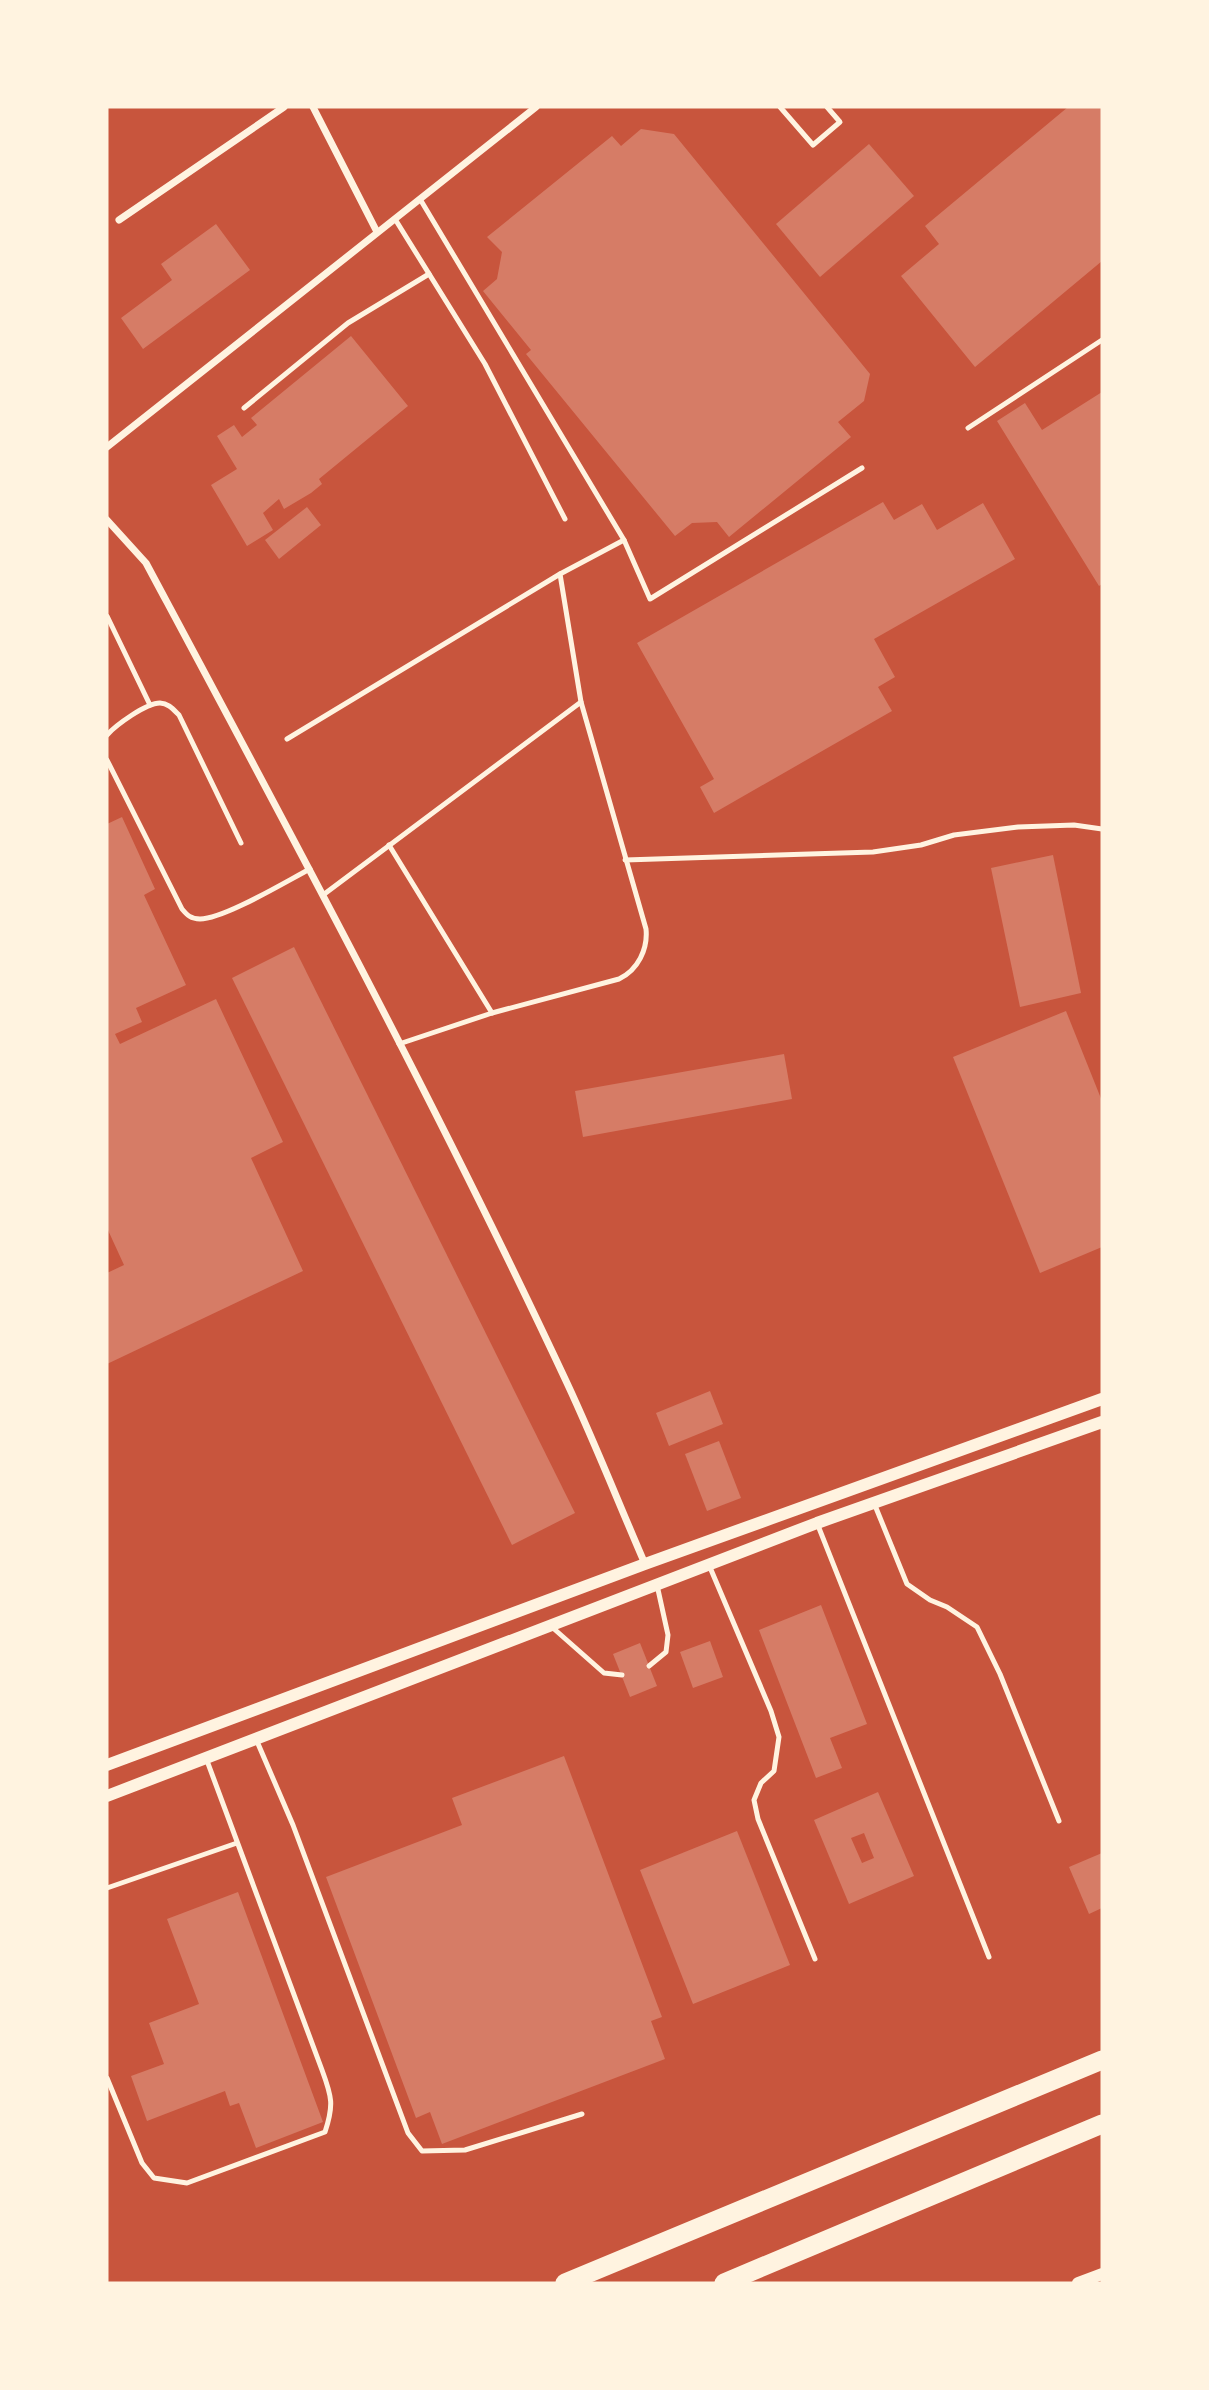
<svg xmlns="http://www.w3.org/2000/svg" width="1209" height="2390" viewBox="0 0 1209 2390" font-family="'Asap Condensed',sans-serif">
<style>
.building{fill:#d67c66;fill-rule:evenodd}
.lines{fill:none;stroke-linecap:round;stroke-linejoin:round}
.service{stroke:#fff3e0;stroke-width:5}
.minor{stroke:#fff3e0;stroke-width:7}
.tertiary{stroke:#fff3e0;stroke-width:12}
.motorway{stroke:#fff3e0;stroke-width:19}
</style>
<rect width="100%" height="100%" fill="#c8553d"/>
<g class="building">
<path d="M1068,107H1102V261L975,367L901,276L939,244L925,226Z"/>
<path d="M641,129L674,134L870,374L864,401L838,422L851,437L729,537L717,522L692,523L675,536L526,354L531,350L483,291L497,279L502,252L487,237L612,136L621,146Z"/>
<path d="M869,144L914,196L820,277L776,224Z"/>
<path d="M216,224L250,270L143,349L121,318L172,280L161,264Z"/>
<path d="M351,336L408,406L319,479L322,484L311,493L284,509L279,499L263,513L273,530L247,546L211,485L237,469L217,436L234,425L242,437L257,425L251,418Z"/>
<path d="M1102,392V584L1099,586L997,421L1025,403L1042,430Z"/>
<path d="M883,502L894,520L922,504L937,530L983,503L1015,559L874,639L895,677L878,687L892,711L714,813L700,787L714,779L637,643Z"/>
<path d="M307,507L321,525L279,559L265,540Z"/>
<path d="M122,817L155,889L144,895L186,985L136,1008L142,1022L115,1034L120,1044L216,999L283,1142L251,1158L303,1271L107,1364V1273L124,1265L107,1228V824Z"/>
<path d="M1053,855L1081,993L1020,1007L991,868Z"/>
<path d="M294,947L575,1513L512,1545L232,978Z"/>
<path d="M1066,1011L1102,1101V1247L1040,1273L953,1057Z"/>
<path d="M784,1054L792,1099L583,1137L575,1091Z"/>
<path d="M710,1391L723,1424L669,1446L656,1413Z"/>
<path d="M719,1441L741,1498L707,1511L685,1454Z"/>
<path d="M821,1605L867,1724L830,1738L842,1768L816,1778L759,1630Z"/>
<path d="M710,1641L723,1677L693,1688L680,1652Z"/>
<path d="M640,1643L657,1686L630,1697L613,1654Z"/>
<path d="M564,1756L662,2017L651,2021L665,2059L442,2144L430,2112L416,2118L326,1877L462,1825L452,1798Z"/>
<path d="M878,1792L914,1876L849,1904L814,1820ZM864,1833L874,1858L862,1863L851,1838Z"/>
<path d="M737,1831L790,1965L693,2004L640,1870Z"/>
<path d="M1102,1853V1908L1089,1914L1069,1867Z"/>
<path d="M238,1892L323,2122L256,2148L239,2103L230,2106L225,2091L147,2121L131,2076L164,2064L149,2023L199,2004L167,1919Z"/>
</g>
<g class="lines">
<g class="service">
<path d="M780,107L813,145L840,122L827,107"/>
<path d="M420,199L624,540L560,574L581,702"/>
<path d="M395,219L485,364L565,519"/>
<path d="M244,408L348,323L429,274"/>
<path d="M968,428L1102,340"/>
<path d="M624,540L650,599L862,468"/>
<path d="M107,616L150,705"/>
<path d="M107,735C116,725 146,703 160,703C168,703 173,709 179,715L241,843"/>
<path d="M287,739L560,574"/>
<path d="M107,760L182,909C187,915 191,919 200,919C224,919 285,882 310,869"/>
<path d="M389,845L492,1013"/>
<path d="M625,860L873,852L921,845L954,835L1018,827L1074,825L1102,829"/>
<path d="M323,895L581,702L646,929C648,949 638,970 619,979L492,1013L399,1044"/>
<path d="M874,1503L907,1584L930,1600L947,1607L977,1627L1000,1674L1059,1821"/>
<path d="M817,1523L989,1957"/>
<path d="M709,1565L771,1711L779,1737L774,1771L761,1783L754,1800L758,1819L815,1959"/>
<path d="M553,1628L604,1673L622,1675"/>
<path d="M649,1666L666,1652L668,1635L657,1585"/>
<path d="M256,1739L293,1825L408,2133L422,2151L465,2150L582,2114"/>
<path d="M107,1888L237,1843"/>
<path d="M107,2078L142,2163L154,2178L187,2183L325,2132C334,2105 332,2097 322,2070L206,1758"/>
</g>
<g class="minor">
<path d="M313,107L377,232"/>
<path d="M119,220L284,107"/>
<path d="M107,447L536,107"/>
<path d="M107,520L146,563C291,834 437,1105 567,1383C595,1443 619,1504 645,1564"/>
</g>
<g class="tertiary">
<path d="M107,1765L645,1564L1102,1399"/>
<path d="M107,1796L817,1523L1102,1422"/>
<path d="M1078,2283L1102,2274"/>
</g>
<g class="motorway">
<path d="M565,2283L1102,2060"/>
<path d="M724,2283L1102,2124"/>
</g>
</g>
<rect width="1209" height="2390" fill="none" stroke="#fff3e0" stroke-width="217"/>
</svg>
